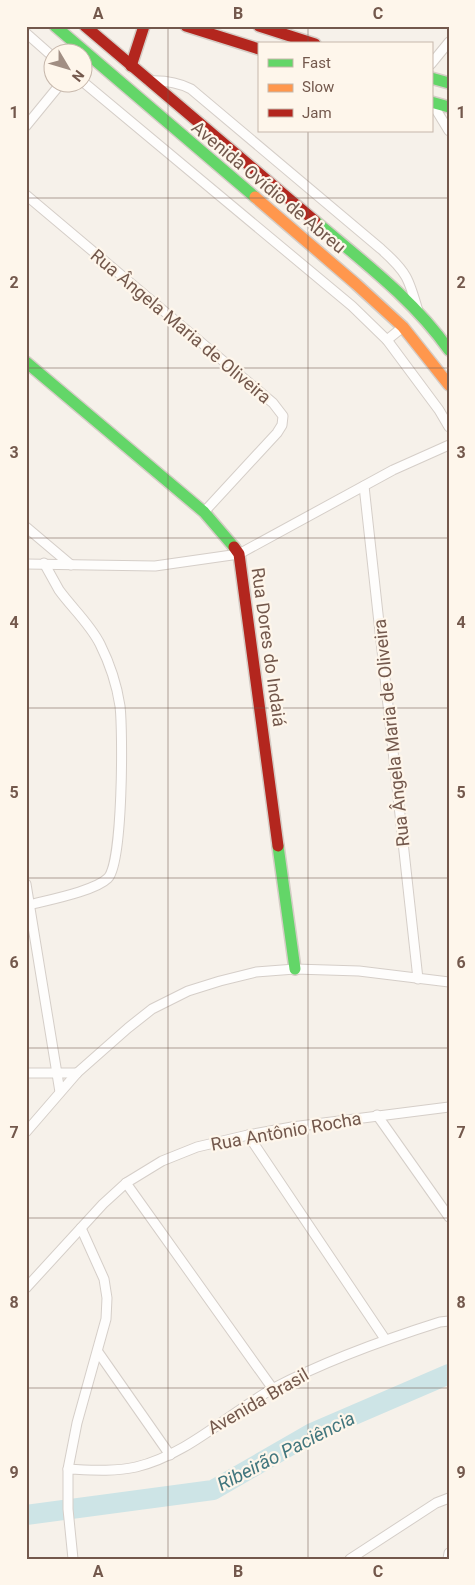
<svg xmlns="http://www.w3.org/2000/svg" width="475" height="1585" viewBox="0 0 475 1585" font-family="Roboto,sans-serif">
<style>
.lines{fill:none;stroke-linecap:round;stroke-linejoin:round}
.river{stroke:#cde4e6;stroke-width:20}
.street-casing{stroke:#d5cec8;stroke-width:11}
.fast-casing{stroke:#d5cdc6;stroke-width:14}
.slow-casing{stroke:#d5cdc6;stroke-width:14}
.jam-casing{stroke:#d5cdc6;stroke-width:14}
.street{stroke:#fefdfc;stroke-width:9}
.fast{stroke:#63d668;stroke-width:11}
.slow{stroke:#ff974d;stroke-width:11}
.jam{stroke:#b3261e;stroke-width:11}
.grid{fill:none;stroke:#73584c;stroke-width:1;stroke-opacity:0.55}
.labels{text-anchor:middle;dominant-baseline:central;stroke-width:4.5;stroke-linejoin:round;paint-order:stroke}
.street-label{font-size:18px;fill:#73584c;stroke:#fef6eb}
.water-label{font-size:19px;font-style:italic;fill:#43777e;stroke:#fef6eb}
.neatline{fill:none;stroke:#73584c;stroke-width:2}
.grid-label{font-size:16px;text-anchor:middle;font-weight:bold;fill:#73584c}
</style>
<rect width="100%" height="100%" fill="#f6f1ea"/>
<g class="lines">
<path class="river" d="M26,1515L213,1490L312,1433L449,1374"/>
<defs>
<g id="street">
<path d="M26,33L52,56"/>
<path d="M431,64L449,42"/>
<path d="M82,81L352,306L387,340L439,410L449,427"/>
<path d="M148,81C164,80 177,82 191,89L381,249C407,272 409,279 418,311"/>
<path d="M432,103L449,131"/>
<path d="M26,126L62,82"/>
<path d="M26,195L273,403L283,416L282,425L277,433L204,512"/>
<path d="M387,340L403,327"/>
<path d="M364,486L418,979"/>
<path d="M26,527L71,565"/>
<path d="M26,564L155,566L239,554L393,470L449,445"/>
<path d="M26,884L60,1092"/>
<path d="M29,905C48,900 95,891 108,878C123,862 123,732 120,706C117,686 109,662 100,644C90,624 72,608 59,590C54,581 49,572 44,563"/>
<path d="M26,1073H77"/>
<path d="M377,1115L449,1217"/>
<path d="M26,1132L77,1073L128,1028L152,1009L188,991L220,981L256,972L295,969L359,971L449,982"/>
<path d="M248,1135L385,1339"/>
<path d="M126,1183L273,1389"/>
<path d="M26,1288L103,1204L126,1183L162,1161L197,1147L248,1135L292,1127L449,1107"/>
<path d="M98,1352L170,1455"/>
<path d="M68,1469C90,1470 114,1472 136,1467C187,1455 229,1413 274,1388C327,1360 383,1340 440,1322L449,1321"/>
<path d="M73,1559L68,1509V1469L77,1423L106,1319L107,1298L104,1279L81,1228"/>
<path d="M350,1559L436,1503L449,1498"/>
<path d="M448,1559L449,1553"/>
</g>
<g id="fast">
<path d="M55,26L255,197"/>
<path d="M431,78L449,83"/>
<path d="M431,102L449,107"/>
<path d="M315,221C362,261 413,299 449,350"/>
<path d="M26,362L204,512L234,547"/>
<path d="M278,846L295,969"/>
</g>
<path id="slow" d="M255,197L356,284L403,327L449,385"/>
<g id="jam">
<path d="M85,26L315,221"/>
<path d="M186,26L259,49"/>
<path d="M259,26L315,44"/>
<path d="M131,66L144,26"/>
<path d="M234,547L239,554L278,846"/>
</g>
</defs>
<use href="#street" class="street-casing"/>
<use href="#fast" class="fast-casing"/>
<use href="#slow" class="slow-casing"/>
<use href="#jam" class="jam-casing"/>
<use href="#street" class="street"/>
<use href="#fast" class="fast"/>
<use href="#slow" class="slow"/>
<use href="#jam" class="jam"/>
</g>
<path class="grid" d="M168,26V1559M308,26V44M308,131V1559M26,198H449M26,368H449M26,538H449M26,708H449M26,878H449M26,1048H449M26,1218H449M26,1388H449"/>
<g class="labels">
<g class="street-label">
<text transform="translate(269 187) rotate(40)">Avenida Ovídio de Abreu</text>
<text transform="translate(181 326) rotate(40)">Rua Ângela Maria de Oliveira</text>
<text transform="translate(269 647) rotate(82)">Rua Dores do Indaiá</text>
<text transform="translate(391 733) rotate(-96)">Rua Ângela Maria de Oliveira</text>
<text transform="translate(286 1131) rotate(-10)">Rua Antônio Rocha</text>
<text transform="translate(258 1401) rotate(-30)">Avenida Brasil</text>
</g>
<g class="water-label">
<text transform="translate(286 1451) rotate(-27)">Ribeirão Paciência</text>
</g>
</g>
<rect width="475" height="1585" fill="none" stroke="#fef6eb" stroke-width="55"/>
<rect x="258" y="42" width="175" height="90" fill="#fef6eb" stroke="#c6b7ab"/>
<rect x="268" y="59" width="25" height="8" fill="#63d668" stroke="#c6b7ab"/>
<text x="302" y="68" font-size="15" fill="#73584c">Fast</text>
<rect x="268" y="84" width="25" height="8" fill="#ff974d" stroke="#c6b7ab"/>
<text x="302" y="92" font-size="15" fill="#73584c">Slow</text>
<rect x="268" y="109" width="25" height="8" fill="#b3261e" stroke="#c6b7ab"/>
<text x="302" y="118" font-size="15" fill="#73584c">Jam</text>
<g transform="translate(68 68) rotate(128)"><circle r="24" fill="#fef6eb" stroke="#c6b7ab"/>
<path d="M0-4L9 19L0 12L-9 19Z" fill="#a18e83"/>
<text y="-8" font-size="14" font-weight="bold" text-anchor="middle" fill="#73584c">N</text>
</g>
<rect x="28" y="28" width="420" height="1530" class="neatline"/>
<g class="grid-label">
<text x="98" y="19">A</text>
<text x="238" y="19">B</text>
<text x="378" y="19">C</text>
<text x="14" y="118">1</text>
<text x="461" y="118">1</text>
<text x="14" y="288">2</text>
<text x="461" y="288">2</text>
<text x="14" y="458">3</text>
<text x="461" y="458">3</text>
<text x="14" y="628">4</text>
<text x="461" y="628">4</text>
<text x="14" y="798">5</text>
<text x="461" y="798">5</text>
<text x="14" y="968">6</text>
<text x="461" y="968">6</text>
<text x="14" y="1138">7</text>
<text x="461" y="1138">7</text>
<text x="14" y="1308">8</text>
<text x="461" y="1308">8</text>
<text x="14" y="1478">9</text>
<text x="461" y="1478">9</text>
<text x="98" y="1577">A</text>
<text x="238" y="1577">B</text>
<text x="378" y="1577">C</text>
</g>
</svg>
